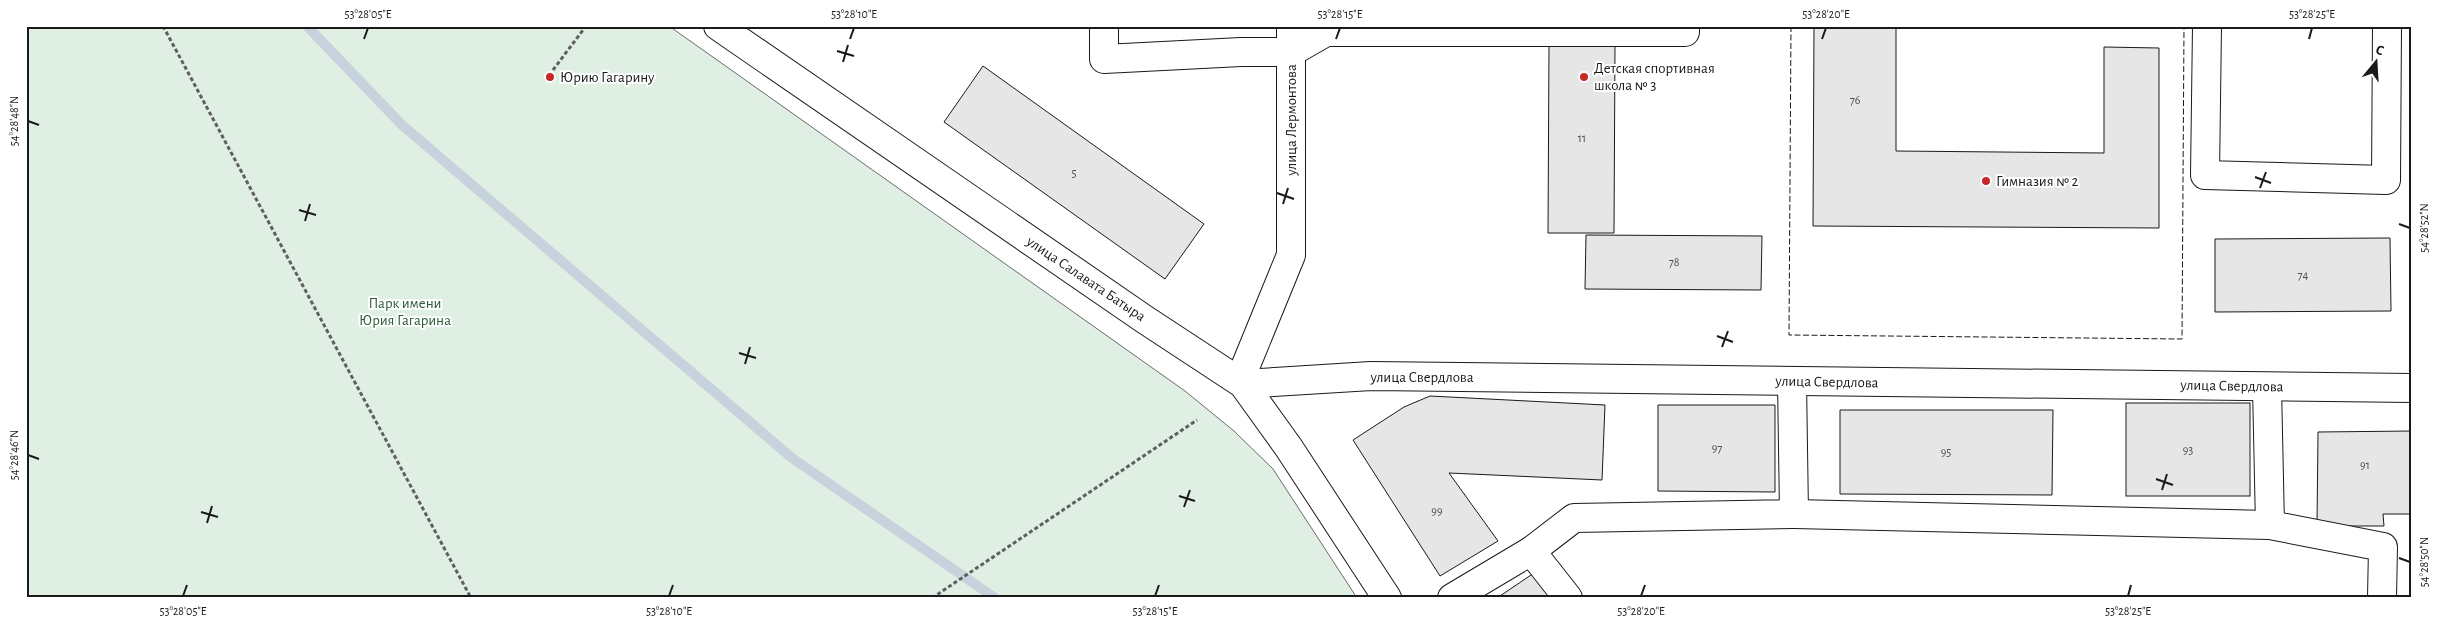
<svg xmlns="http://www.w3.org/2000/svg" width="2438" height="624" viewBox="0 0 2438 624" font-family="'Alegreya Sans',sans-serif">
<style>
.green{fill:#e0efe3;stroke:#6a6a6a}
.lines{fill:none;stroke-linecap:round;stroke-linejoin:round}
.stream{stroke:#c6d2dc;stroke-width:10}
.building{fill:#e6e6e6;stroke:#1a1a1a}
.minor-casing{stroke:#1a1a1a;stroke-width:30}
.path{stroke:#5f5f5f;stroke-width:3;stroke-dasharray:4 2.5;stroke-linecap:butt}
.minor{stroke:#fff;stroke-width:28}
.fence{stroke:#1a1a1a;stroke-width:1;stroke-dasharray:6 2.5;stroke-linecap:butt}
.ticks{fill:none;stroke:#1a1a1a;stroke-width:2}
.poi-dot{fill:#c62828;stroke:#fff;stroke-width:2}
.labels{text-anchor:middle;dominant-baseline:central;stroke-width:4;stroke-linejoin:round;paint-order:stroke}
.number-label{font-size:12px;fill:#4d4d4d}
.poi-label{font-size:15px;fill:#1a1a1a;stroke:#fff;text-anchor:start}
.street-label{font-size:15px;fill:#1a1a1a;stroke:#fff}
.park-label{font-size:15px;fill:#2b5a34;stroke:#fff}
.neatline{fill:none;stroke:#1a1a1a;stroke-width:2}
.ticks-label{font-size:12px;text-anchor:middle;fill:#1a1a1a}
</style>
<rect width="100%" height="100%" fill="#fff"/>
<path class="green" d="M26,26H669L1185,391L1234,431L1273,469L1357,598H26Z"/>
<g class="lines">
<path class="stream" d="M307,26L402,125L792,458L995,598"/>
</g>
<g class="building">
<path d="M1814,26H1896V151L2104,153V47L2159,48V228L1813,226Z"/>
<path d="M1549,44H1615L1614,233H1548Z"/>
<path d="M983,66L1204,224L1165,279L944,122Z"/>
<path d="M1586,235L1762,236L1761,290L1585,289Z"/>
<path d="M2390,238L2391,311L2215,312V239Z"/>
<path d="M1430,396L1605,405L1602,480L1449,473L1498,541L1440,576L1353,440L1404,407Z"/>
<rect x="2126" y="403" width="124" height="93"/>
<path d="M1658,405H1775V492L1658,491Z"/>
<path d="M1840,410H2053L2052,495L1840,494Z"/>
<path d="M2412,431V514H2383L2384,526H2317L2318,432Z"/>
<path d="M1537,571L1555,598H1497Z"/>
</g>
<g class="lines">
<defs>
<g id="minor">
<path d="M718,26L1144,319L1243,384L1289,448L1387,598"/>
<path d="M1104,26V59L1241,52H1291L1326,32H1685V26"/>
<path d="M1291,26V255L1246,365L1243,384L1371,376L2412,388"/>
<path d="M2207,26L2205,175L2386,180L2387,26"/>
<path d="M2267,387L2270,525L2383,547L2382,598"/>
<path d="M1794,514L2270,525"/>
<path d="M1452,598L1531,551"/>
<path d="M1568,598L1531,551L1574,518L1794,514L1792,381"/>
</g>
</defs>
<use href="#minor" class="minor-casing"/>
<g class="path">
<path d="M163,26L471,598"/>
<path d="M553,70L586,26"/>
<path d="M932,598L1197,420"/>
</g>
<use href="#minor" class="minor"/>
<path class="fence" d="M1791,26L1789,335L2182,339L2184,26"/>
</g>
<path class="ticks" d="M364,39L368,28M850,39L854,28M1336,39L1340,28M1822,39L1826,28M2309,39L2312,28M837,51L854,56M843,62L848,45M28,121L39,125M2255,177L2271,183M2260,188L2266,172M1277,193L1294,199M1283,204L1288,188M299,210L316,215M305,221L310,204M2399,224L2410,228M1717,336L1733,342M1722,347L1728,331M739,353L756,358M745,364L750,347M28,455L39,459M2156,479L2173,485M2162,490L2167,474M1179,496L1195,501M1184,507L1190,490M201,512L218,517M207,523L212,506M2399,558L2410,562M183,596L187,585M669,596L673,585M1155,596L1159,585M1641,596L1645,585M2128,596L2131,585"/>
<g class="poi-dot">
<circle cx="550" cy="77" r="5"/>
<circle cx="1584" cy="77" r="5"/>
<circle cx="1986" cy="181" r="5"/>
</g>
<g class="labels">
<g class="number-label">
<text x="1855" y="100">76</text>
<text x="1582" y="138">11</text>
<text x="1074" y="173">5</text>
<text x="1674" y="262">78</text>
<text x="2303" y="275">74</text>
<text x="1717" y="448">97</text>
<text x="2188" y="450">93</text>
<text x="1946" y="452">95</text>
<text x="2365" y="465">91</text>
<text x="1437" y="511">99</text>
</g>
<g class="poi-label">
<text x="1594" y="68">Детская спортивная<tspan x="1594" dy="17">школа № 3</tspan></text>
<text x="560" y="77">Юрию Гагарину</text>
<text x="1996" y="181">Гимназия № 2</text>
</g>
<g class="street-label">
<text transform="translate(1291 120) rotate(-90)">улица Лермонтова</text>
<text transform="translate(1086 279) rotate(34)">улица Салавата Батыра</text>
<text x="1422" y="377">улица Свердлова</text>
<text transform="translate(1827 382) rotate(1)">улица Свердлова</text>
<text transform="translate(2232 386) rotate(1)">улица Свердлова</text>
</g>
<g class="park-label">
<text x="405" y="303">Парк имени<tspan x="405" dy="17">Юрия Гагарина</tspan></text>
</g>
</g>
<rect width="2438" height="624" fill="none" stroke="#ffffff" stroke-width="55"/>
<g transform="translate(2376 62) rotate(18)" stroke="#ffffff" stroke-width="4" paint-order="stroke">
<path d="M0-4L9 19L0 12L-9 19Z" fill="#1a1a1a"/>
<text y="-8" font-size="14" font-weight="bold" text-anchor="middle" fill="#1a1a1a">С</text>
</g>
<rect x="28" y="28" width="2382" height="568" class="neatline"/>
<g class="ticks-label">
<text x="368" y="18">53°28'05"E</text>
<text x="854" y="18">53°28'10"E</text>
<text x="1340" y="18">53°28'15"E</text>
<text x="1826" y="18">53°28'20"E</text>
<text x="2312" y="18">53°28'25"E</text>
<text transform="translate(14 121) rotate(-90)" y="4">54°28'48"N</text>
<text transform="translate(2424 228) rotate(-90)" y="4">54°28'52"N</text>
<text transform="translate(14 455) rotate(-90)" y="4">54°28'46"N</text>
<text transform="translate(2424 562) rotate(-90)" y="4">54°28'50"N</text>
<text x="183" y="615">53°28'05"E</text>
<text x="669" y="615">53°28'10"E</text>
<text x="1155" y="615">53°28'15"E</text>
<text x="1641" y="615">53°28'20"E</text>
<text x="2128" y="615">53°28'25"E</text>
</g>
</svg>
